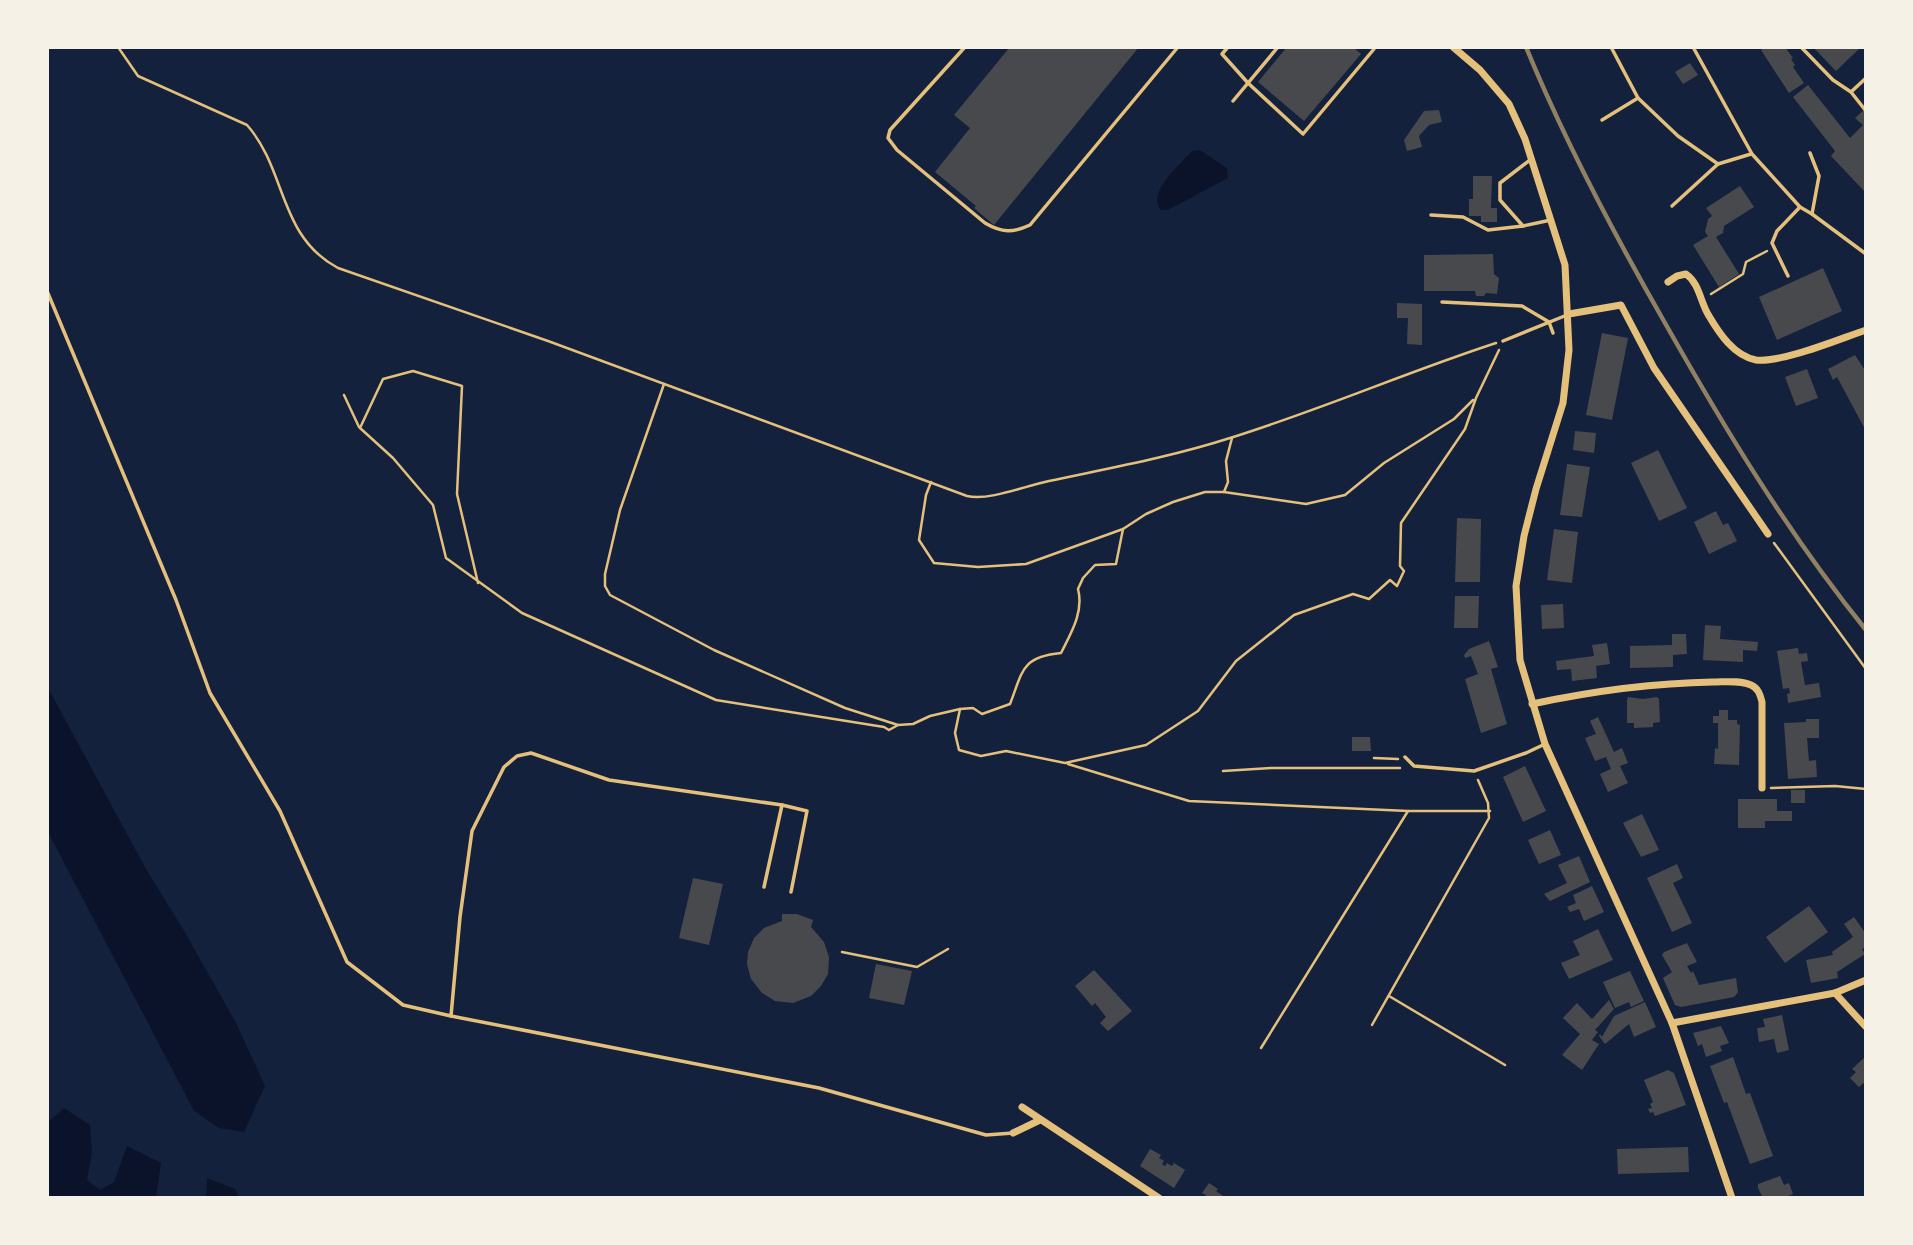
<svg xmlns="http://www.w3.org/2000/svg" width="1913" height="1245" viewBox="0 0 1913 1245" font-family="'Public Sans',sans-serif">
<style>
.water{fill:#0b132b}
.building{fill:#48494c}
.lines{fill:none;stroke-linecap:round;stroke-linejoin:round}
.path{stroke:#e5c07b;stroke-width:2.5}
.service{stroke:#e5c07b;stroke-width:3.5}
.minor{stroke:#e5c07b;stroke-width:7}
.rail{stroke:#918062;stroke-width:4.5}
</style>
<rect width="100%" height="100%" fill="#14213d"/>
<g class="water">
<path d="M1200,150L1227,168L1228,178L1168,210H1161C1146,192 1181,164 1192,151Z"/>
<path d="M47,686L146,869L183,929L236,1023L265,1086L244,1132L219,1128L194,1111L47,830Z"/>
<path d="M64,1108L90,1125L92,1153L87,1180L100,1190L114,1182L127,1146L161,1163L156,1198H47V1123Z"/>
<path d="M207,1178L235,1189L239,1198H206Z"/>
</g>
<g class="building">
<path d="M1010,47H1139L994,225L974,208L976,206L935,172L970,128L954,115Z"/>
<path d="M1287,47H1353L1361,54L1304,121L1258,82Z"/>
<path d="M1765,47H1785L1793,58L1791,59L1795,65L1793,67L1804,83L1789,93L1761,50Z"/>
<path d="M1813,47H1861L1836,71Z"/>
<path d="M1690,63L1698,75L1683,84L1675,72Z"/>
<path d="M1808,85L1850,138L1863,125L1855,118L1866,108V193L1831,156L1835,151L1793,97Z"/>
<path d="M1439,110L1442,122L1429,125L1419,136L1422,147L1407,151L1404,140L1424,111Z"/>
<path d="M1473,176H1492L1491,208H1497V222H1481V216H1469V199H1473Z"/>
<path d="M1740,186L1754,207L1724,226L1723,233L1716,237L1739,274L1719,287L1693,245L1708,236L1705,232L1708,219L1712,216L1706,208Z"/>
<path d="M1493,254L1494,274L1499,278L1497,294L1486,293L1484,296H1476L1475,291H1424V255Z"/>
<path d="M1823,268L1842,311L1777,340L1759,297Z"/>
<path d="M1397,303L1422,304V345L1407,344L1408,318H1397Z"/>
<path d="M1602,333L1628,338L1612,420L1586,415Z"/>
<path d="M1855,355L1866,372V431L1837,377L1833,380L1828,369Z"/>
<path d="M1807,369L1818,398L1796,406L1785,377Z"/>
<path d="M1575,431L1596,433L1594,453L1573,450Z"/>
<path d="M1658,450L1687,508L1659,521L1631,463Z"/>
<path d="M1567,464L1590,467L1582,517L1560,515Z"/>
<path d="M1716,511L1723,525L1728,523L1737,541L1709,554L1694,522Z"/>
<path d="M1457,518L1481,519L1480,582H1455Z"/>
<path d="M1554,529L1578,532L1572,583L1547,580Z"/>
<path d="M1455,596H1479L1478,628H1454Z"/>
<path d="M1563,604L1564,628L1542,629L1541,605Z"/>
<path d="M1705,625L1721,626L1720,639L1758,642L1757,651L1743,650V662L1703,660Z"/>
<path d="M1672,634H1686L1687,654L1673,655V667L1630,668V646L1672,645Z"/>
<path d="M1489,641L1498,667L1491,669L1507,724L1481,733L1465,679L1478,674L1471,656L1465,658L1464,655L1469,649Z"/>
<path d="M1607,643L1610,664L1596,666L1597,678L1572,681L1571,669L1557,670L1556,661L1594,656L1592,645Z"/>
<path d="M1798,648L1799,654L1807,653L1808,661L1801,662L1805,685L1819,683L1821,697L1788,703L1787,694L1790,693L1789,688L1783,689L1777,651Z"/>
<path d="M1628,697L1643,699L1657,697L1659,699L1660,722L1653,723V727L1634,728V723H1627V700Z"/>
<path d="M1719,710H1728V720H1737V724L1740,725L1739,765L1714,764L1715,748L1718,749V723H1713V716H1719Z"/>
<path d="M1598,717L1614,752L1622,748L1628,763L1620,766L1628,783L1608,792L1600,774L1611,769L1606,757L1595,761L1585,738L1596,734L1590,721Z"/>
<path d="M1806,719H1819V738H1807L1809,761L1816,760L1817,777L1788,779L1784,723L1806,722Z"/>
<path d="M1352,737H1370L1371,751H1352Z"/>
<path d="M1525,766L1546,811L1523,822L1503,777Z"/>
<rect x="1791" y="790" width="14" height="13"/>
<path d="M1738,799H1777V811H1792V821H1765V828H1738Z"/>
<path d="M1642,814L1659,850L1641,857L1623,823Z"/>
<path d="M1550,830L1561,855L1539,864L1528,840Z"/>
<path d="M1579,856L1590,882L1550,901L1544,894L1567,883L1558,865Z"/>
<path d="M1677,864L1683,878L1673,883L1692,923L1672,932L1647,878Z"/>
<path d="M693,878L723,884L709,945L679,938Z"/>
<path d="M1592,886L1604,912L1584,921L1579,909L1570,912L1567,907L1576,903L1573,895Z"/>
<path d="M1809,906L1828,932L1785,963L1766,937Z"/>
<path d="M782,914H797L813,920L811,927L824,942L829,957L828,974L821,986L811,996L793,1003L775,1001L762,993L751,979L747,964L748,952L754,938L764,928L782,921Z"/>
<path d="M1854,917L1866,934V947L1862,949L1865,954L1837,972L1838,978L1811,983L1806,960L1833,955L1832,952L1853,937L1844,924Z"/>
<path d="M1598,929L1613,960L1569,979L1561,963L1580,955L1573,941Z"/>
<path d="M1687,943L1697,962L1687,966L1691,973L1693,971L1699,985L1736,978L1738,992L1734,997L1681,1007L1675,1005L1663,978L1672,972L1662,955L1664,952Z"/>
<path d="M876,964L912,971L904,1005L869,998Z"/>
<path d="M1094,970L1132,1011L1108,1031L1100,1023L1106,1017L1095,1003L1092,1006L1075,986Z"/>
<path d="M1630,971L1644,1001L1631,1007L1629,1002L1615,1008L1603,982Z"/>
<path d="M1609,1000L1614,1009L1595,1030L1598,1032L1592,1040L1599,1044L1582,1070L1562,1055L1580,1034L1563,1018L1577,1003L1592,1019Z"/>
<path d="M1645,1002L1656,1027L1634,1037L1629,1024L1605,1044L1599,1036L1600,1034L1602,1037L1614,1016Z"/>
<path d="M1782,1015L1789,1050L1777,1053L1774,1039L1759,1042L1757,1028L1765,1027L1763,1019Z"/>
<path d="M1721,1026L1729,1043L1720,1046L1722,1051L1706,1057L1702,1044L1698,1046L1693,1033Z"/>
<path d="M1866,1056V1081L1859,1087L1850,1078L1856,1072L1852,1069Z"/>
<path d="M1733,1057L1746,1094L1750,1093L1773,1156L1750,1164L1727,1102L1724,1103L1710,1066Z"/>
<path d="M1668,1070L1674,1073L1686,1105L1655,1116L1653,1112L1650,1113L1648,1109L1652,1108L1650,1104L1653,1102L1644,1080Z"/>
<path d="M1688,1147L1689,1172L1618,1174L1617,1149Z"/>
<path d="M1150,1149L1161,1155L1159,1158L1164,1161L1162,1164L1165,1166L1167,1163L1172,1166L1174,1163L1185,1170L1174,1188L1140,1166Z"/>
<path d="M1780,1176L1784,1185L1789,1183L1793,1194L1784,1198H1763L1758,1188V1184Z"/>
<path d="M1209,1183L1218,1189L1216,1191L1226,1198H1205L1206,1195L1202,1193Z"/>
</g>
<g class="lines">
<g class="path">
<path d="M118,47L138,76L247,125C287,170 278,236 338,268L548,341L967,496C989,501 1025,486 1049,481C1110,468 1171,457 1230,438C1320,410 1407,372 1496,343"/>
<path d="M1711,294L1743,274L1746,262L1767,251"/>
<path d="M664,384L620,510L605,574V586L610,595L714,650L845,708L898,725L913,724L930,716L960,709L973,708L982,714L1010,704C1023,671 1021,657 1061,653C1071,633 1084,612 1078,589L1083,578L1095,565L1116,564L1123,529"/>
<path d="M344,395L359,427"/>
<path d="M931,482L926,495L919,540L934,563L978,567L1026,564L1123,529L1146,514L1173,502L1205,492H1224L1306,504L1345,495L1384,463L1454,419L1473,400"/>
<path d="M1224,492L1228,482L1226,461L1232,438"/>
<path d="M1774,543L1866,669"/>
<path d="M478,583L457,494L462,386L413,371L383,379L360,428L393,458L433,505L446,558L522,613L716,700L884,727L889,730L898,725"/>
<path d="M960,709L955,733L959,750L981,756L1006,751L1065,763L1146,745L1198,711L1236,661L1294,615L1353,594L1369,599L1390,580L1397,586L1404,571L1400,566L1401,523L1465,429L1476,398L1499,350"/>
<path d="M1374,758L1398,759"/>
<path d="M1068,764L1189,801L1408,811"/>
<path d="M1223,771L1271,768H1400"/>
<path d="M1771,788L1835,786L1866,789"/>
<path d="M842,952L917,967L948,949"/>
<path d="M1389,996L1505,1065"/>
<path d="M1372,1025L1489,818L1488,803L1478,780"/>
<path d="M1261,1048L1408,811H1490"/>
</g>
<g class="service">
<path d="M965,47L890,130L888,138L897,150L985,223C1002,233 1013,233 1030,225L1178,47"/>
<path d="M1228,47L1222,54L1248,83L1303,134L1374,49L1372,47"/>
<path d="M1693,47L1752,154L1800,207L1812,214"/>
<path d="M1801,47L1833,80L1851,92"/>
<path d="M1866,78L1851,92L1866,111"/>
<path d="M1638,98L1678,136L1718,164L1751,154"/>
<path d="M1233,101L1278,47"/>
<path d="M1602,120L1638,98L1611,47"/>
<path d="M1810,153L1819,176L1812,214L1866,254"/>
<path d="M1530,160L1500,183V200L1523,226L1551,220"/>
<path d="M1672,206L1718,164"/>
<path d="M1431,215L1463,217L1488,230L1523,226"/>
<path d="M1788,276L1772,243L1777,231L1800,207"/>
<path d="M47,291L176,600L210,693L280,811L347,962L403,1005L451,1016L460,917L472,831L504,767L517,756L531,753L609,780L782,805L807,811L791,892"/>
<path d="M1442,302L1522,306L1549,322L1553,333"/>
<path d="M1503,341L1567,315"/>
<path d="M1405,757L1414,766L1474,771L1526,753L1545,744"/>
<path d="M764,887L782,805"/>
<path d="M451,1016L819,1088L986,1135L1013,1133"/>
</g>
<g class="minor">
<path d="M1453,47L1480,70L1509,104L1525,139L1565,265L1569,350L1563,403L1536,489L1524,536L1516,586L1520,660L1545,744L1672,1023L1732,1198"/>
<path d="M1668,282L1677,276L1686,274C1700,284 1700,302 1709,316C1719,333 1734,356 1756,360C1782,363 1839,339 1866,330"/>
<path d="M1569,314L1621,305L1654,368L1768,534"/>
<path d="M1532,704C1593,691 1651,683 1713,682C1725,682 1740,680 1751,685C1758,688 1760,694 1762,702V788"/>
<path d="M1835,993L1866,1027"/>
<path d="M1672,1023L1835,993L1866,980"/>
<path d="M1022,1107L1159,1198"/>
<path d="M1013,1133L1040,1120"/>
</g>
<path class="rail" d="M1526,47C1565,142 1614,234 1665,323C1725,429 1789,535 1866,630"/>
</g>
<rect width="1913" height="1245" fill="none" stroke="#f6f1e7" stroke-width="98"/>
</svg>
